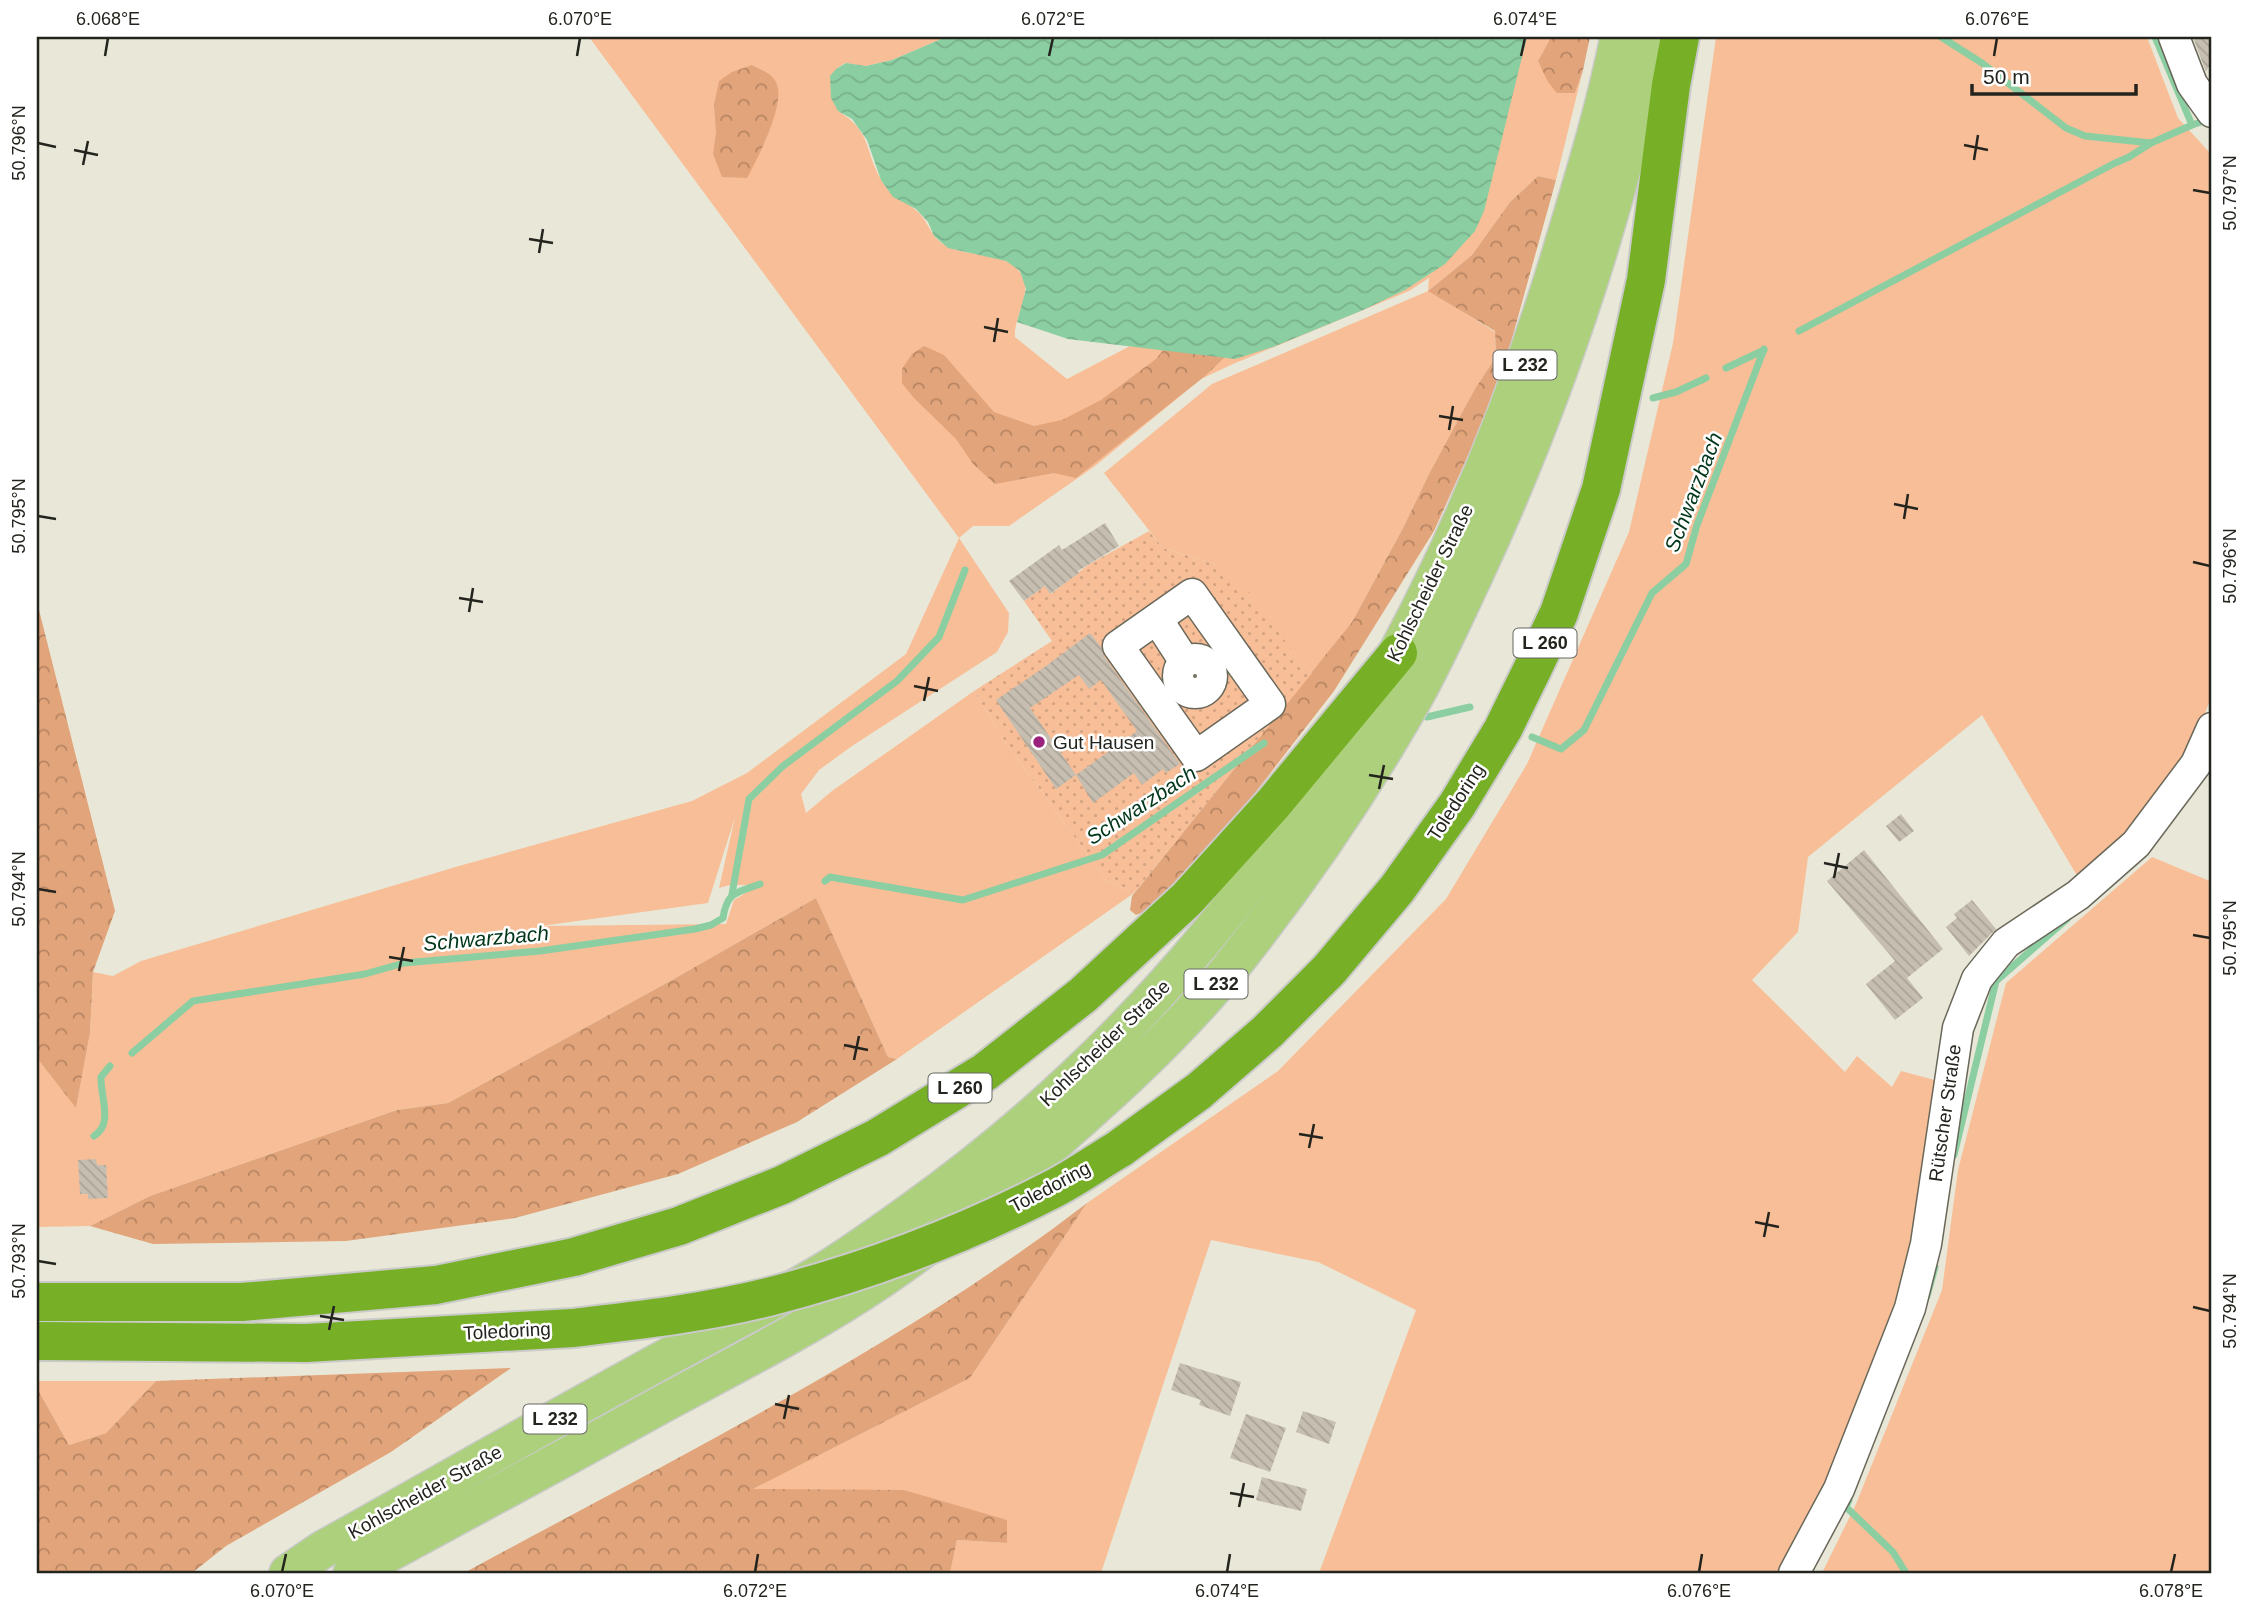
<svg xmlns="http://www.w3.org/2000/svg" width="2249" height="1610" viewBox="0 0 2249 1610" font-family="Helvetica,sans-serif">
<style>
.green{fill:#f8be97;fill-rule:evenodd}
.forest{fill:url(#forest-crowns)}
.garden{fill:url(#garden-dots)}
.water{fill:url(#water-waves)}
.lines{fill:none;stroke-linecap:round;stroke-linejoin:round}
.stream{stroke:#8bcea2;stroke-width:7}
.building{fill:url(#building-back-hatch);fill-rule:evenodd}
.minor-casing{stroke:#69685a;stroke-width:33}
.major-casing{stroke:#cacac9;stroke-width:40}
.highway-casing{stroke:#cacac9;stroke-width:42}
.minor{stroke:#fff;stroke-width:30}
.major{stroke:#add07d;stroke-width:37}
.highway{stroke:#77b027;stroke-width:38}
.highway-bridge-casing{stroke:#cacac9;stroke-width:42;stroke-linecap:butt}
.highway-bridge{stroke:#77b027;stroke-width:38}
.ticks{fill:none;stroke:#24241e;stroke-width:2.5}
.poi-dot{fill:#9a227c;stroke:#fff;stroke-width:2.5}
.labels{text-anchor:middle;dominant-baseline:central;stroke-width:5;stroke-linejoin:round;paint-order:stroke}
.shield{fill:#fff;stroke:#666662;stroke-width:2}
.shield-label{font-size:18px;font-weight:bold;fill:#24241e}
.street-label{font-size:19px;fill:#24241e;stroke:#fff}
.poi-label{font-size:19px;fill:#24241e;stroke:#fff;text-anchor:start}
.water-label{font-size:21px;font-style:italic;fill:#00371b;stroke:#fff}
.neatline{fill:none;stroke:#24241e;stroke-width:2.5}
.ticks-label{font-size:18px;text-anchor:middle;fill:#24241e}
</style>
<defs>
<pattern id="forest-crowns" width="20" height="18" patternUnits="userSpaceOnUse" patternTransform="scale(1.75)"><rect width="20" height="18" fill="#e2a47a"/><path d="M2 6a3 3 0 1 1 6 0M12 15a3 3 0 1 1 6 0" fill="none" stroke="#b78563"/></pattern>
<pattern id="garden-dots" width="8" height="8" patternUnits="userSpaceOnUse" patternTransform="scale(1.75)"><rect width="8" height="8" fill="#f8be97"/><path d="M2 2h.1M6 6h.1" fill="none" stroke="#d4a382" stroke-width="1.8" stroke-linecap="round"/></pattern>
<pattern id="water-waves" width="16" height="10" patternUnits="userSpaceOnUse" patternTransform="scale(1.75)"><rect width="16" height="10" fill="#8bcea2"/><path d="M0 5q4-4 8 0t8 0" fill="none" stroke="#78b18b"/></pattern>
<pattern id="building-back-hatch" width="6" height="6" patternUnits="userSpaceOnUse" patternTransform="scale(1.75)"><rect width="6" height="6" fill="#c6beb0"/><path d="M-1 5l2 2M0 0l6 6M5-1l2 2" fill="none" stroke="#aaa397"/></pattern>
</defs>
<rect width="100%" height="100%" fill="#e9e8d8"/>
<g class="green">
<path d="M589,37H946L892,60L866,66L845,63L836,69L838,111C873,132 864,152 882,181C893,201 905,199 918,212C926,219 929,230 936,238C957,261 999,247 1019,271C1036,290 1013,316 1015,337L1067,379L1130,346L1464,37H1551L1538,61L1575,93L1583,70L1556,180L1538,176L1510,202L1472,255L1429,290L1495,332L1496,357L1475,390L1430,472L1403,528L1352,622L1312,673L1215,564L1163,548L1104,473L1212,384L1428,291L1429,278L1409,291L1233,364L1201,379L1095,466L1009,526H973L959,538L1009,613L1008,632L997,652L852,746L819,770L801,794L806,813L832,791L974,691L1006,743L1106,880L1134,893L897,1059L888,1057L816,898L672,980L448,1103L397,1110L150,1196L90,1226L37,1227V1058L76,1107L90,1033L93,972L113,976L141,961L459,866L692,801L747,773L906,654L959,538ZM735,817L719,888L730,885H759L734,900L726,924L541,926L708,903Z"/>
<path d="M1716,37H2147L2178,118L2211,154L2212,162V695L2190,752L2123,835L2079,879L1982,715L1808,857L1798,932L1752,980L1845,1072L1857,1056L1892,1087L1901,1071L1942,1082L1902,1293L1837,1473L1781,1573H1319L1416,1310L1318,1262L1211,1240L1101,1573H950L957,1540L1007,1543V1520L751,1490L970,1378L1087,1203L1278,1071L1446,899L1527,764L1629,532L1673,343Z"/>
<path d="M2152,857L2212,882V1573H1822L1856,1504L1942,1290L1958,1170L2006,983Z"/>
<path d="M37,1381H156L106,1433L69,1445L37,1388Z"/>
</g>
<g class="forest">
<path d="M1551,37H1590L1583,70L1575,93H1557L1548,82L1538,61Z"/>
<path d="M752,65C761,70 774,74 777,85C785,105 757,160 747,178L722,177L713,154L716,132L714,105L719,81L732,72Z"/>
<path d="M1538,176L1556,180L1498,389L1434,531L1334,691L1227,829L1153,908L1136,915L1130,910L1132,896L1352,622L1403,528L1430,472L1475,389L1496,357L1495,331L1428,291L1472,255L1510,202Z"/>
<path d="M1179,330L1243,340L1205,376L1076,478L1054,473L995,484L973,464L956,439L913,397L902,383V369L912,354L924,346L944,355L994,412L1034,426L1062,420L1101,400L1156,359Z"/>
<path d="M37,602L115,911L93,972L90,1033L76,1108L37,1058Z"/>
<path d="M816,898L888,1057L897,1059L797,1122L678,1174L515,1218L346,1241L153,1244L90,1226L150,1196L397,1110L448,1103L672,980Z"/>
<path d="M1087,1203L970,1378L753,1489L904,1490L1007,1520V1543L957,1540L950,1573H464C675,1458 896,1350 1087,1203Z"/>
<path d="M511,1368L391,1452L226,1546L192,1573H37V1388L69,1445L106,1433L156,1381Z"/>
</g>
<path class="garden" d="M1149,531L1163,548L1215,564L1251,594L1288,645L1312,673L1134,893L1106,880L1006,743L974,691L1052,641L1024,601L1045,586L1051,594L1088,565Z"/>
<path class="water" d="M946,37H1527L1484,211L1475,231L1445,264L1405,290L1363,310L1273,347L1235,359L1068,339L1017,322L1026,289L1020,271L1006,261L948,248L934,236L928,222L916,209L893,197L881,180L867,140L852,119L838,111L831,98L830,76L836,69L846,63L866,66L892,60Z"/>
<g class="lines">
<g class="stream">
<path d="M1941,37L1982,63L2066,128L2085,136L2151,143L2192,125"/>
<path d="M2155,37L2192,125L2210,119"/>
<path d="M1799,331L2113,164L2129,157L2151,143"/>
<path d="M1726,368L1764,350"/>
<path d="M1653,398L1676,392L1706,378"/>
<path d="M1427,717L1470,707"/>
<path d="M1532,737L1561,749L1584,730L1652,593L1686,564L1697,525L1764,349"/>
<path d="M825,881L830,877L963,900L1102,855L1264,743"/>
<path d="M732,894L749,799L783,766L897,681L939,637L965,570"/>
<path d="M132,1053L193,1001L365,974L404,963L540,951L695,929L711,925L723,918C727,891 737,893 760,884"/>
<path d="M94,1136C114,1124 100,1096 101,1077L110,1066"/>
<path d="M1954,1155L1996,981L2068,918"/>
<path d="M1927,1296L1935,1267"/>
<path d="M1849,1500L1846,1507L1893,1552L1906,1573"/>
</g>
</g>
<g class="building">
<path d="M2193,37H2212V60L2206,72Z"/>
<path d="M1105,523L1119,546L1078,571L1079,573L1050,594L1045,586L1024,601L1009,581L1059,545L1062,550Z"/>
<path d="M1090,633L1101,647L1104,656L1180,764L1166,773L1163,769L1142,785L1134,773L1093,803L1076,775L1056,789L996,700L1046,666ZM1079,675L1089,689L1101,680L1137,731L1076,775L1030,708Z"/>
<path d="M1901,814L1914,831L1899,842L1886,826Z"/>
<path d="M1864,850L1943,949L1907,978L1923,998L1895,1020L1866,984L1895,961L1827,881Z"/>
<path d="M1972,900L1996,929L1969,956L1946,927L1957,918L1954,914Z"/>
<path d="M96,1159L97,1165H106L108,1198L88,1199V1194H80L78,1160Z"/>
<path d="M1180,1363L1241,1382L1230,1416L1199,1405L1201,1400L1171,1390Z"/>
<path d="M1303,1411L1336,1422L1329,1444L1296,1432Z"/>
<path d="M1246,1414L1286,1428L1270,1472L1230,1458Z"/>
<path d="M1262,1477L1307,1489L1301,1511L1256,1500Z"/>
</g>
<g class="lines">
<defs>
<g id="minor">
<path d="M2174,37L2192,84L2212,112"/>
<path d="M1192,594L1270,704L1196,756L1118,646Z"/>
<path d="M1157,619L1185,662"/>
<circle cx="1195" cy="676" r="17"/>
<path d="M1794,1573L1839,1489L1910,1308L1926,1244L1958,1028L1977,979L2006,943L2078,895L2136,844L2196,764L2212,728"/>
</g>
<g id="major">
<path d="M288,1573L322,1550C426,1492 529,1433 633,1376C697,1340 763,1308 826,1270C855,1252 884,1231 912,1211C1244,974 1446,634 1562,249C1583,179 1605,108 1619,37"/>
<path d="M352,1573C457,1516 563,1459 668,1401C733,1366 800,1332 862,1292C924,1252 982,1205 1038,1157C1104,1099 1171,1040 1227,972C1293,890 1354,802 1407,710C1432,668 1452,622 1473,578C1554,404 1614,224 1654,37"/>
</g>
<g id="highway">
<path d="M1119,1149L1199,1091L1267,1032L1329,970L1397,889L1457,805L1503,729L1532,670L1559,613L1601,489L1646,280L1671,85L1680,37"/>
<path d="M37,1302H242L436,1285L574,1257L679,1226L782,1185L877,1138L985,1072L1083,995L1187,899L1273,804L1398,653"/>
<path d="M37,1341L306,1343L573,1328"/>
</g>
</defs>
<use href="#minor" class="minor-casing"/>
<use href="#major" class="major-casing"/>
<use href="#highway" class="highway-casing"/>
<use href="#minor" class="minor"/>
<use href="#major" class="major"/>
<use href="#highway" class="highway"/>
<defs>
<path id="highway-bridge" d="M573,1328C639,1320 704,1313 768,1297C866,1272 961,1236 1051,1190C1075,1178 1097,1162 1119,1149"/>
</defs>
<use href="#highway-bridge" class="highway-bridge-casing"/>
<use href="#highway-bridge" class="highway-bridge"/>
</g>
<path class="ticks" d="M105,56L108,38M577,56L580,38M1049,56L1053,38M1521,56L1525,38M1994,56L1997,38M38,143L56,147M1964,145L1988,150M74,150L98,155M1974,160L1978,135M83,165L88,141M2193,190L2210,193M529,239L553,243M539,253L543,229M984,327L1008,332M994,342L998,318M1439,416L1463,420M1449,430L1453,406M1894,504L1918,509M38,516L56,519M1904,519L1908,494M2193,562L2210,566M459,598L483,602M469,612L473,588M914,686L938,691M924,701L929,677M1369,775L1393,779M1379,789L1384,765M1824,863L1848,868M1834,878L1839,853M38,889L56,892M2193,935L2210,938M389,957L413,961M399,971L404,947M844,1045L868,1050M854,1060L859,1036M1299,1134L1323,1138M1309,1148L1314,1124M1755,1222L1779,1227M1764,1237L1769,1212M38,1261L56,1264M2193,1307L2210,1311M320,1316L344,1320M329,1330L334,1306M775,1404L799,1409M784,1419L789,1395M1230,1493L1254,1497M1239,1507L1244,1483M282,1572L286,1554M755,1572L758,1554M1227,1572L1230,1554M1699,1572L1702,1554M2171,1572L2175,1554"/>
<circle class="poi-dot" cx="1039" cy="742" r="7"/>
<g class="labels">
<g class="shield">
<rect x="1493.5" y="350.5" width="63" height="29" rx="5"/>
<rect x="1513.5" y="628.5" width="63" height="29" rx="5"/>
<rect x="1184.5" y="969.5" width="63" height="29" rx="5"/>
<rect x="928.5" y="1073.5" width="63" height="29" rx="5"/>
<rect x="523.5" y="1404.5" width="63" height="29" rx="5"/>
</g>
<g class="shield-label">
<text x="1525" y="365">L 232</text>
<text x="1545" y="643">L 260</text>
<text x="1216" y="984">L 232</text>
<text x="960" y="1088">L 260</text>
<text x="555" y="1419">L 232</text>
</g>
<g class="street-label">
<text transform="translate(1430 583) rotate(-64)">Kohlscheider Straße</text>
<text transform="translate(1456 802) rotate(-57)">Toledoring</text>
<text transform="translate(1105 1043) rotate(-44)">Kohlscheider Straße</text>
<text transform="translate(1945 1113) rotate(-82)">Rütscher Straße</text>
<text transform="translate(1050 1187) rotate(-28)">Toledoring</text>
<text transform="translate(507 1331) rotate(-3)">Toledoring</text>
<text transform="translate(425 1492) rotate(-29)">Kohlscheider Straße</text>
</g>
<g class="poi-label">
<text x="1053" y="742">Gut Hausen</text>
</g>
<g class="water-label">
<text transform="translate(1693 492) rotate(-69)">Schwarzbach</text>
<text transform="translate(1141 805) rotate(-33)">Schwarzbach</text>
<text transform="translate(486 938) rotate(-5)">Schwarzbach</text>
</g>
</g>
<rect width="2249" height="1610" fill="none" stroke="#ffffff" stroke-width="77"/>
<path d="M1972 84v10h164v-10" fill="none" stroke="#24241e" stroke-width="3.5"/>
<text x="1983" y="84" font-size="21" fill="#24241e" stroke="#ffffff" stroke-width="5" paint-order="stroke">50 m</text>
<rect x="38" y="38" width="2172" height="1534" class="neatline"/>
<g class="ticks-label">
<text x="108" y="25">6.068°E</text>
<text x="580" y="25">6.070°E</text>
<text x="1053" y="25">6.072°E</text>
<text x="1525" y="25">6.074°E</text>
<text x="1997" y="25">6.076°E</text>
<text transform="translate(19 143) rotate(-90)" y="6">50.796°N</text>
<text transform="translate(2230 193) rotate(-90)" y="6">50.797°N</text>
<text transform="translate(19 516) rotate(-90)" y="6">50.795°N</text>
<text transform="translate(2230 566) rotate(-90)" y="6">50.796°N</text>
<text transform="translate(19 889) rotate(-90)" y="6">50.794°N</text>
<text transform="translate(2230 938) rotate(-90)" y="6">50.795°N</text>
<text transform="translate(19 1261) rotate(-90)" y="6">50.793°N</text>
<text transform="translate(2230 1311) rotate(-90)" y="6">50.794°N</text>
<text x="282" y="1597">6.070°E</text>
<text x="755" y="1597">6.072°E</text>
<text x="1227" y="1597">6.074°E</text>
<text x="1699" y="1597">6.076°E</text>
<text x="2171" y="1597">6.078°E</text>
</g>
</svg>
